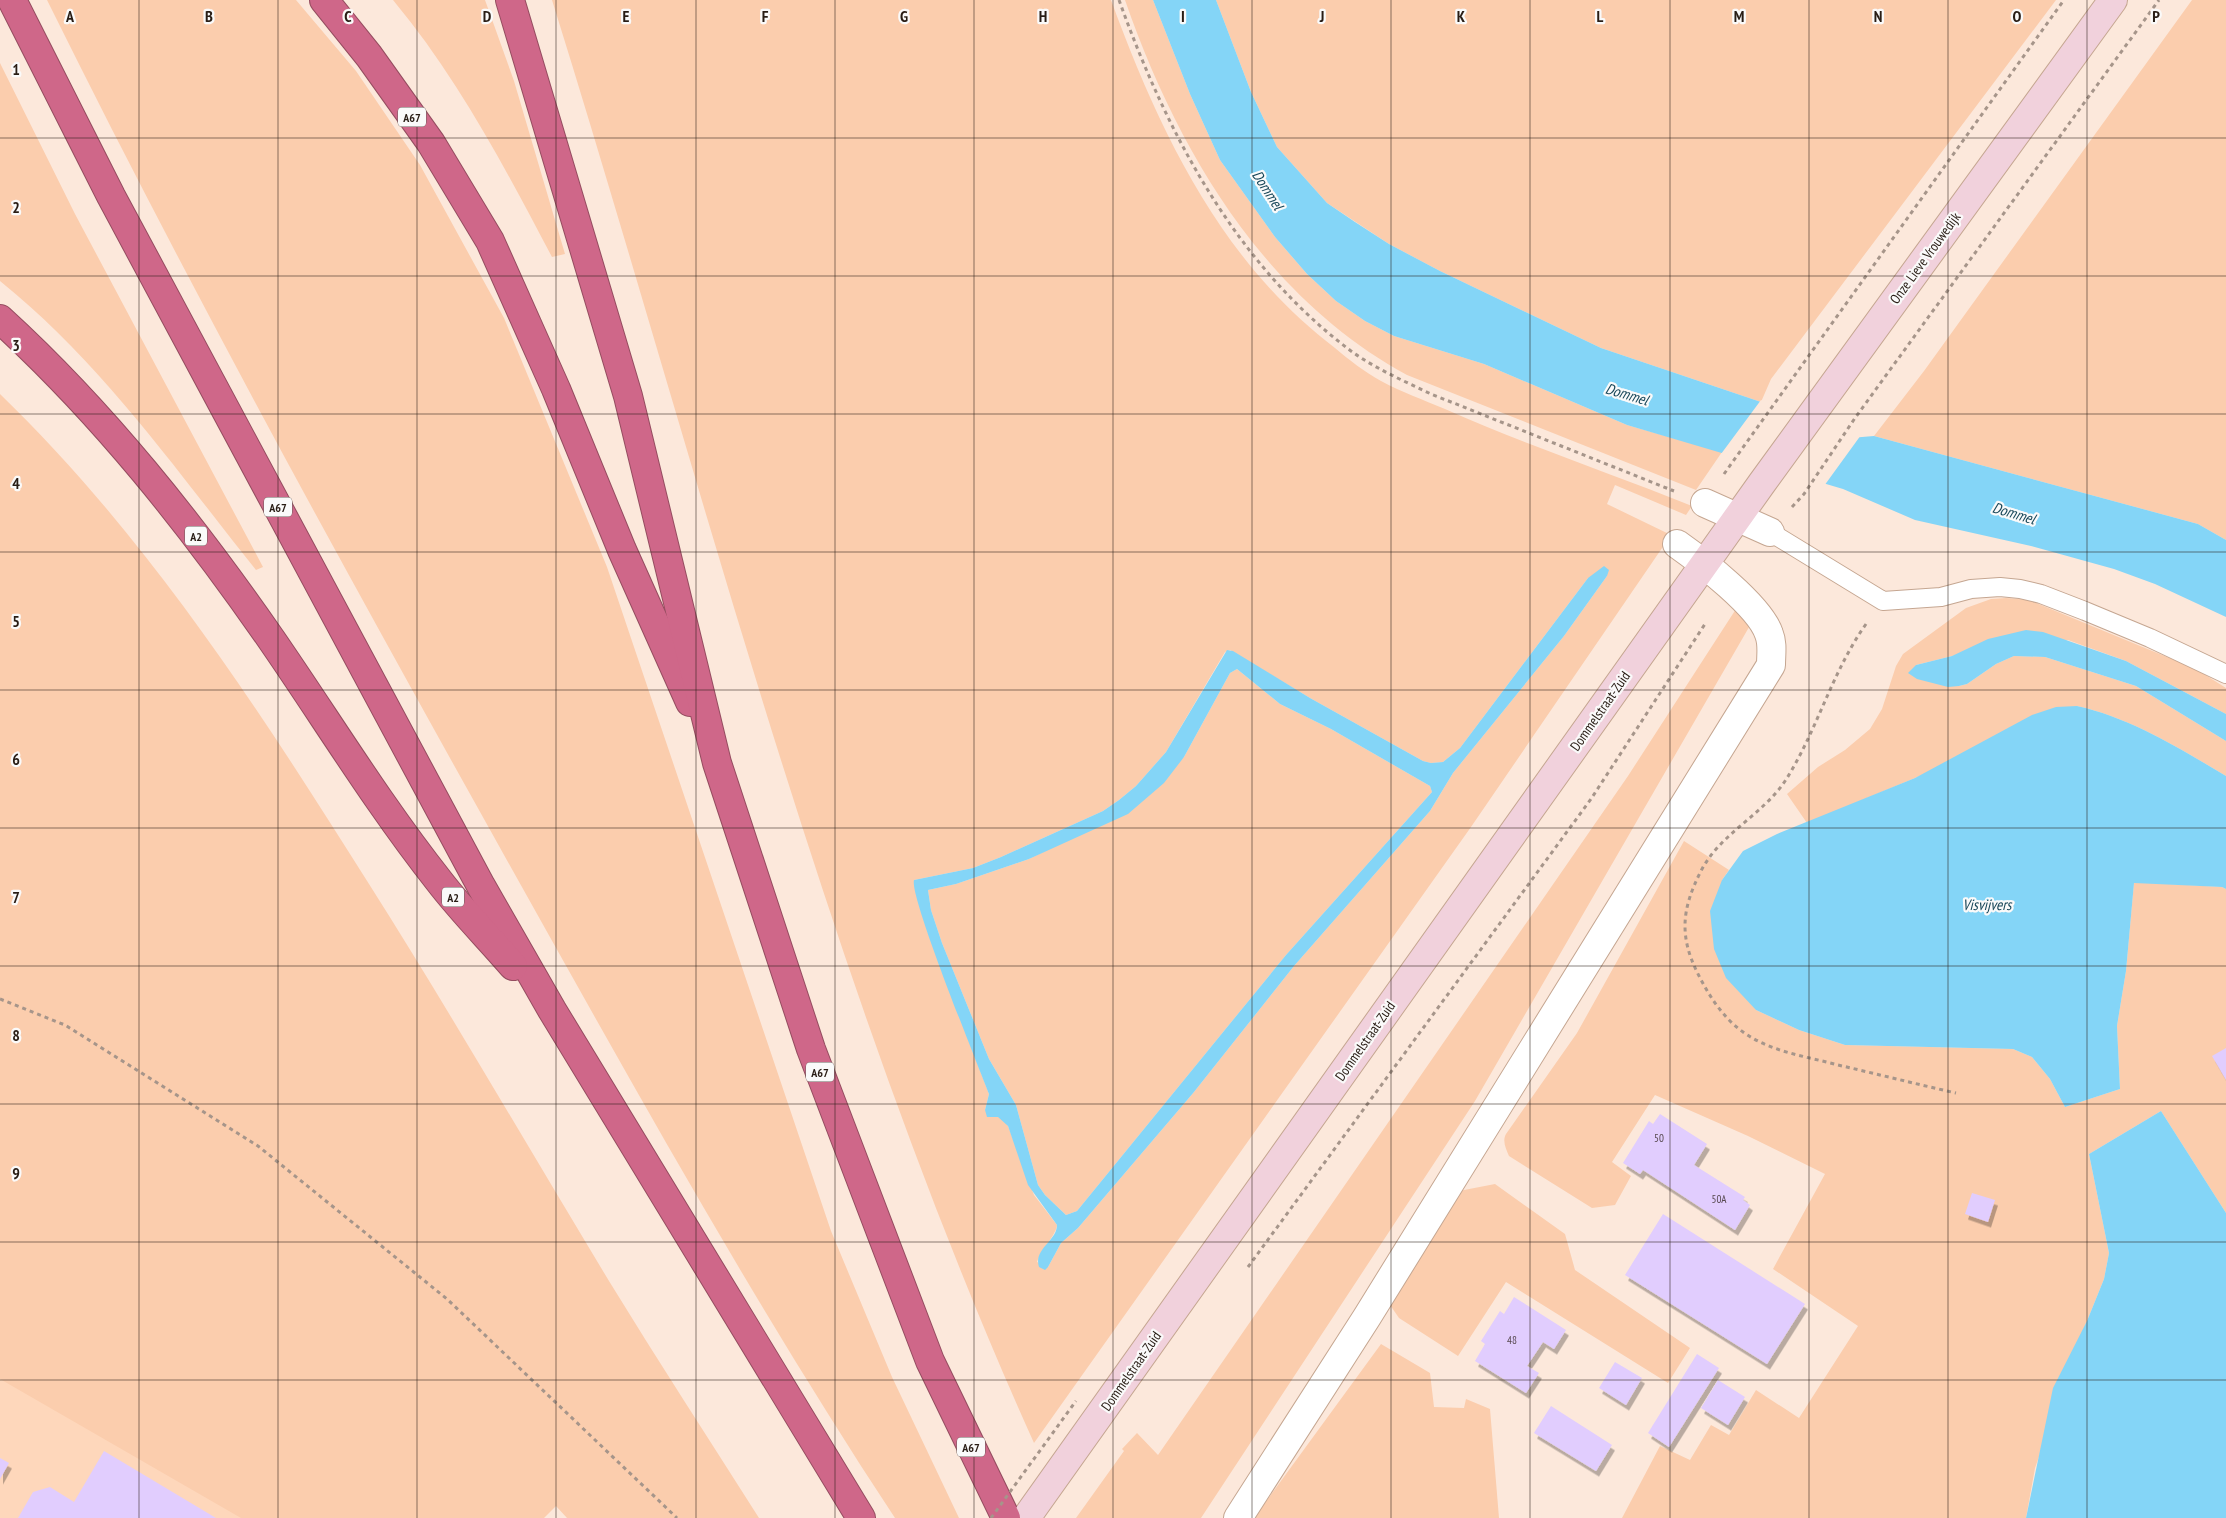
<svg xmlns="http://www.w3.org/2000/svg" width="2226" height="1518" viewBox="0 0 2226 1518" font-family="'PT Sans Narrow',sans-serif">
<style>
.built{fill:#fed7bb}
.green{fill:#fbcdad;fill-rule:evenodd}
.water{fill:#84d5f7;fill-rule:evenodd}
.pier{fill:#fce8db}
.building{fill:#e1cdfe;filter:url(#shadow)}
.lines{fill:none;stroke-linecap:round;stroke-linejoin:round}
.lane-casing{stroke:#c5a691;stroke-width:20}
.street-casing{stroke:#c5a691;stroke-width:30}
.secondary-casing{stroke:#c5a691;stroke-width:30}
.highway-casing{stroke:#954d60;stroke-width:30}
.path{stroke:#a6958a;stroke-width:3;stroke-dasharray:4 4;stroke-linecap:butt}
.lane{stroke:#fff;stroke-width:18}
.street{stroke:#fff;stroke-width:28}
.secondary{stroke:#f1d1dc;stroke-width:28}
.highway{stroke:#cf6789;stroke-width:28}
.path-bridge{stroke:#a6958a;stroke-width:3;stroke-dasharray:4 4;stroke-linecap:butt}
.grid{fill:none;stroke:#291d15;stroke-width:1;stroke-opacity:0.55}
.labels{text-anchor:middle;dominant-baseline:central;stroke-width:4.5;stroke-linejoin:round;paint-order:stroke}
.number-label{font-size:11px;fill:#57494f}
.shield{fill:#fafafa;stroke:#685f5a;stroke-width:1}
.shield-label{font-size:12px;font-weight:bold;fill:#291d15}
.street-label{font-size:14px;fill:#291d15;stroke:#fafafa}
.water-label{font-size:15px;font-style:italic;fill:#184759;stroke:#fafafa}
.grid-label{font-size:16px;text-anchor:middle;font-weight:bold;fill:#291d15;stroke:#fafafa;stroke-width:4.5;stroke-linejoin:round;paint-order:stroke}
</style>
<defs>
<filter id="shadow"><feDropShadow dx="3" dy="5.5" stdDeviation="0" flood-color="#0004"/></filter>
</defs>
<rect width="100%" height="100%" fill="#fce8db"/>
<path class="built" d="M0,1350L270,1518H0Z"/>
<g class="green">
<path d="M47,0H296L356,71L420,165L504,318L607,567L831,1231L892,1377L959,1518H895C757,1309 635,1089 513,871C352,583 193,295 47,0Z"/>
<path d="M393,0H485L514,81L565,254L552,257C505,168 458,78 393,0Z"/>
<path d="M552,0H1111C1159,131 1221,262 1335,348C1349,360 1365,372 1381,381C1401,392 1424,400 1445,409C1526,445 1610,473 1692,506L1686,515L1615,485L1607,504L1671,535L1471,827L1034,1443C825,979 703,484 552,0ZM1607,576L1564,636L1453,773L1430,811L1294,966L1194,1092L1078,1228L1061,1243L1048,1267L1037,1262C1041,1251 1057,1233 1057,1225L1034,1195L1008,1126L1002,1118L985,1110L989,1094L928,933L914,880L973,868L1001,857L1103,811L1119,800L1136,786L1166,752L1225,652L1230,650L1310,698L1423,761L1431,763L1443,762L1460,748L1588,578Z"/>
<path d="M1125,0H1153L1190,94L1220,160L1275,237L1307,274L1336,301L1365,321L1394,336L1484,364L1627,425L1722,452L1696,490L1407,375C1264,297 1177,150 1125,0Z"/>
<path d="M1216,0H2056L1771,379L1761,402L1601,348L1440,271L1389,244L1327,203L1277,147L1251,92Z"/>
<path d="M2192,0H2226V540L2198,524L1874,436L1924,371Z"/>
<path d="M0,63L75,214L263,567L256,570C176,470 101,362 0,281Z"/>
<path d="M0,394C148,537 260,711 369,884C452,1015 529,1149 609,1281C658,1361 709,1439 759,1518H567L556,1506L544,1518H241L0,1379Z"/>
<path d="M2006,598L2029,600L2196,669L2226,688V714L2126,661L2068,640L1952,656L1916,665L1959,686L1967,684L1996,664L2014,656L2045,657L2136,686L2226,741V776C2179,748 2131,718 2077,706L1915,778L1807,823L1787,794L1818,767L1845,750L1870,729L1882,709L1896,666L1903,654L1966,608L1991,599Z"/>
<path d="M1736,609L1752,622L1475,1101L1201,1518H1076L1124,1451L1122,1449L1137,1433L1158,1455L1628,776Z"/>
<path d="M1237,669L1280,704L1331,729L1430,786L1432,792L1286,955L1077,1211L1066,1215L1045,1195L1038,1185L1016,1105L989,1059L942,943L931,910L928,890L956,884L1029,859L1065,841L1184,757L1230,673Z"/>
<path d="M1684,841L1729,870L1722,880L1756,1010L1799,1030L1845,1045L2013,1049L2032,1057L2050,1079L2065,1107L2120,1089L2117,1026L2126,971L2134,882L2222,887L2226,889V1213L2161,1111L2089,1154L2109,1253L2104,1279L2087,1321L2035,1468L2026,1518H1622L1660,1446L1690,1460L1711,1425L1729,1435L1756,1390L1799,1418L1858,1326L1773,1269L1825,1174L1748,1136L1655,1095L1612,1162L1631,1176L1615,1205L1592,1208L1509,1156C1506,1149 1502,1141 1506,1134L1577,1033Z"/>
<path d="M1495,1184L1565,1234L1575,1270L1690,1348L1668,1383L1506,1282L1458,1356L1399,1318L1388,1302L1459,1191Z"/>
<path d="M1381,1344L1430,1373L1434,1407L1464,1408L1466,1399L1490,1409L1499,1518H1254Z"/>
</g>
<g class="water">
<path d="M1153,0H1216L1251,92L1277,147L1327,203L1355,222L1389,244L1440,271L1601,348L1761,402L1850,438L1874,436L2198,524L2226,540V617L2155,584L2114,569L2031,546L1915,520L1843,489L1627,425L1484,364L1394,336L1365,321L1336,301L1307,274L1275,237L1220,160L1190,94Z"/>
<path d="M1604,566L1609,570L1607,576L1564,636L1453,773L1430,811L1294,966L1194,1092L1078,1228L1061,1243L1048,1267L1045,1270L1039,1267C1033,1249 1057,1241 1057,1225L1028,1185L1008,1126L998,1117H987L985,1110L989,1094C978,1065 909,896 914,880L973,868L1001,857L1103,811L1119,800L1136,786L1166,752L1227,650L1233,651L1310,698L1423,761L1431,763L1443,762L1460,748L1588,578ZM1237,669L1280,704L1331,729L1430,786L1432,792L1286,955L1077,1211L1066,1215L1045,1195L1038,1185L1016,1105L989,1059L942,943L931,910L928,890L956,884L1029,859L1128,814L1164,783L1184,757L1230,673Z"/>
<path d="M2026,630L2043,632L2126,661L2226,714V741L2136,686L2045,657L2014,656L1996,664L1967,684L1959,686L1948,687L1917,679L1908,673L1916,665L1952,656L1988,639Z"/>
<path d="M2077,706C2131,718 2179,748 2226,776V889L2222,887L2134,883L2126,971L2117,1026L2120,1089L2065,1107L2050,1079L2032,1057L2013,1049L1845,1045L1799,1030L1756,1010L1726,978L1714,949L1710,911L1722,880L1743,851L1777,834L1915,778L2032,715L2056,707Z"/>
<path d="M2161,1111L2226,1213V1518H2026L2053,1388L2087,1321L2104,1279L2109,1253L2089,1154Z"/>
</g>
<path class="pier" d="M1761,400L1850,435H1861L1824,486L1721,454Z"/>
<g class="building">
<path d="M2226,1048V1080L2212,1056Z"/>
<path d="M1660,1114L1707,1144L1694,1165L1745,1197L1743,1200L1750,1205L1735,1230L1643,1170L1640,1174L1623,1163L1649,1121L1653,1124Z"/>
<path d="M1972,1193L1995,1200L1988,1222L1965,1214Z"/>
<path d="M1663,1214L1805,1304L1767,1364L1625,1275Z"/>
<path d="M1514,1297L1566,1330L1554,1349L1543,1342L1527,1366L1539,1373L1526,1393L1475,1361L1485,1344L1481,1341L1500,1311L1504,1314Z"/>
<path d="M1697,1354L1719,1368L1669,1447L1648,1433Z"/>
<path d="M1615,1362L1642,1378L1626,1405L1599,1388Z"/>
<path d="M1718,1380L1745,1397L1728,1425L1701,1408Z"/>
<path d="M1551,1406L1612,1445L1596,1471L1534,1433Z"/>
<path d="M104,1451L216,1518H18L33,1492L50,1487L74,1502Z"/>
<path d="M0,1458L9,1463L0,1479Z"/>
</g>
<g class="lines">
<defs>
<path id="lane" d="M1770,532L1883,601L1941,597L1971,589L2000,587L2020,589L2041,594L2085,611L2150,638L2226,674"/>
<g id="street">
<path d="M1705,503L1770,532"/>
<path d="M1238,1518L1367,1317L1771,665C1771,654 1773,644 1769,634C1760,606 1701,561 1677,544"/>
</g>
<path id="secondary" d="M1026,1518L1762,483L2113,0"/>
<g id="highway">
<path d="M12,0L111,196L481,886L552,1010L861,1518"/>
<path d="M324,0L369,56L431,143L490,241L556,389L622,550L690,702"/>
<path d="M510,0L628,396L717,763L811,1049L930,1361L1006,1518"/>
<path d="M0,319C103,413 191,524 271,639C327,720 378,804 439,881C462,911 489,938 513,966"/>
</g>
</defs>
<use href="#lane" class="lane-casing"/>
<use href="#street" class="street-casing"/>
<use href="#secondary" class="secondary-casing"/>
<use href="#highway" class="highway-casing"/>
<g class="path">
<path d="M1119,0C1167,133 1235,264 1351,351C1376,369 1404,381 1431,394L1674,491"/>
<path d="M1724,474L2064,0"/>
<path d="M1792,507L1804,494L1855,418L2159,0"/>
<path d="M1866,624C1832,672 1818,728 1787,778C1764,815 1721,832 1701,871C1682,908 1679,935 1697,972C1708,994 1722,1017 1743,1032C1771,1052 1805,1056 1838,1065C1877,1074 1916,1084 1956,1093"/>
<path d="M0,999L65,1025L258,1146L447,1299L677,1518"/>
<path d="M1248,1267L1591,799L1705,624"/>
</g>
<use href="#lane" class="lane"/>
<use href="#street" class="street"/>
<use href="#secondary" class="secondary"/>
<use href="#highway" class="highway"/>
<path class="path-bridge" d="M991,1518L1076,1401"/>
</g>
<path class="grid" d="M139,0V1518M278,0V1518M417,0V1518M556,0V1518M696,0V1518M835,0V1518M974,0V1518M1113,0V1518M1252,0V1518M1391,0V1518M1530,0V1518M1670,0V1518M1809,0V1518M1948,0V1518M2087,0V1518M0,138H2226M0,276H2226M0,414H2226M0,552H2226M0,690H2226M0,828H2226M0,966H2226M0,1104H2226M0,1242H2226M0,1380H2226"/>
<g class="labels">
<g class="number-label">
<text x="1659" y="1138">50</text>
<text x="1719" y="1199">50A</text>
<text x="1512" y="1340">48</text>
</g>
<g class="shield">
<rect x="398" y="107.5" width="28" height="19" rx="4"/>
<rect x="264" y="497.5" width="28" height="19" rx="4"/>
<rect x="185" y="526.5" width="22" height="19" rx="4"/>
<rect x="442" y="887.5" width="22" height="19" rx="4"/>
<rect x="806" y="1062.5" width="28" height="19" rx="4"/>
<rect x="957" y="1437.5" width="28" height="19" rx="4"/>
</g>
<g class="shield-label">
<text x="412" y="117">A67</text>
<text x="278" y="507">A67</text>
<text x="196" y="536">A2</text>
<text x="453" y="897">A2</text>
<text x="820" y="1072">A67</text>
<text x="971" y="1447">A67</text>
</g>
<g class="street-label">
<text transform="translate(1925 258) rotate(-54)">Onze Lieve Vrouwedijk</text>
<text transform="translate(1600 711) rotate(-55)">Dommelstraat-Zuid</text>
<text transform="translate(1365 1041) rotate(-55)">Dommelstraat-Zuid</text>
<text transform="translate(1131 1371) rotate(-55)">Dommelstraat-Zuid</text>
</g>
<g class="water-label">
<text transform="translate(1268 190) rotate(57)">Dommel</text>
<text transform="translate(1627 394) rotate(17)">Dommel</text>
<text transform="translate(2014 513) rotate(17)">Dommel</text>
<text x="1987" y="904">Visvijvers</text>
</g>
</g>
<g class="grid-label">
<text x="70" y="22">A</text>
<text x="209" y="22">B</text>
<text x="348" y="22">C</text>
<text x="487" y="22">D</text>
<text x="626" y="22">E</text>
<text x="765" y="22">F</text>
<text x="904" y="22">G</text>
<text x="1043" y="22">H</text>
<text x="1183" y="22">I</text>
<text x="1322" y="22">J</text>
<text x="1461" y="22">K</text>
<text x="1600" y="22">L</text>
<text x="1739" y="22">M</text>
<text x="1878" y="22">N</text>
<text x="2017" y="22">O</text>
<text x="2156" y="22">P</text>
<text x="16" y="75">1</text>
<text x="16" y="213">2</text>
<text x="16" y="351">3</text>
<text x="16" y="489">4</text>
<text x="16" y="627">5</text>
<text x="16" y="765">6</text>
<text x="16" y="903">7</text>
<text x="16" y="1041">8</text>
<text x="16" y="1179">9</text>
</g>
</svg>
